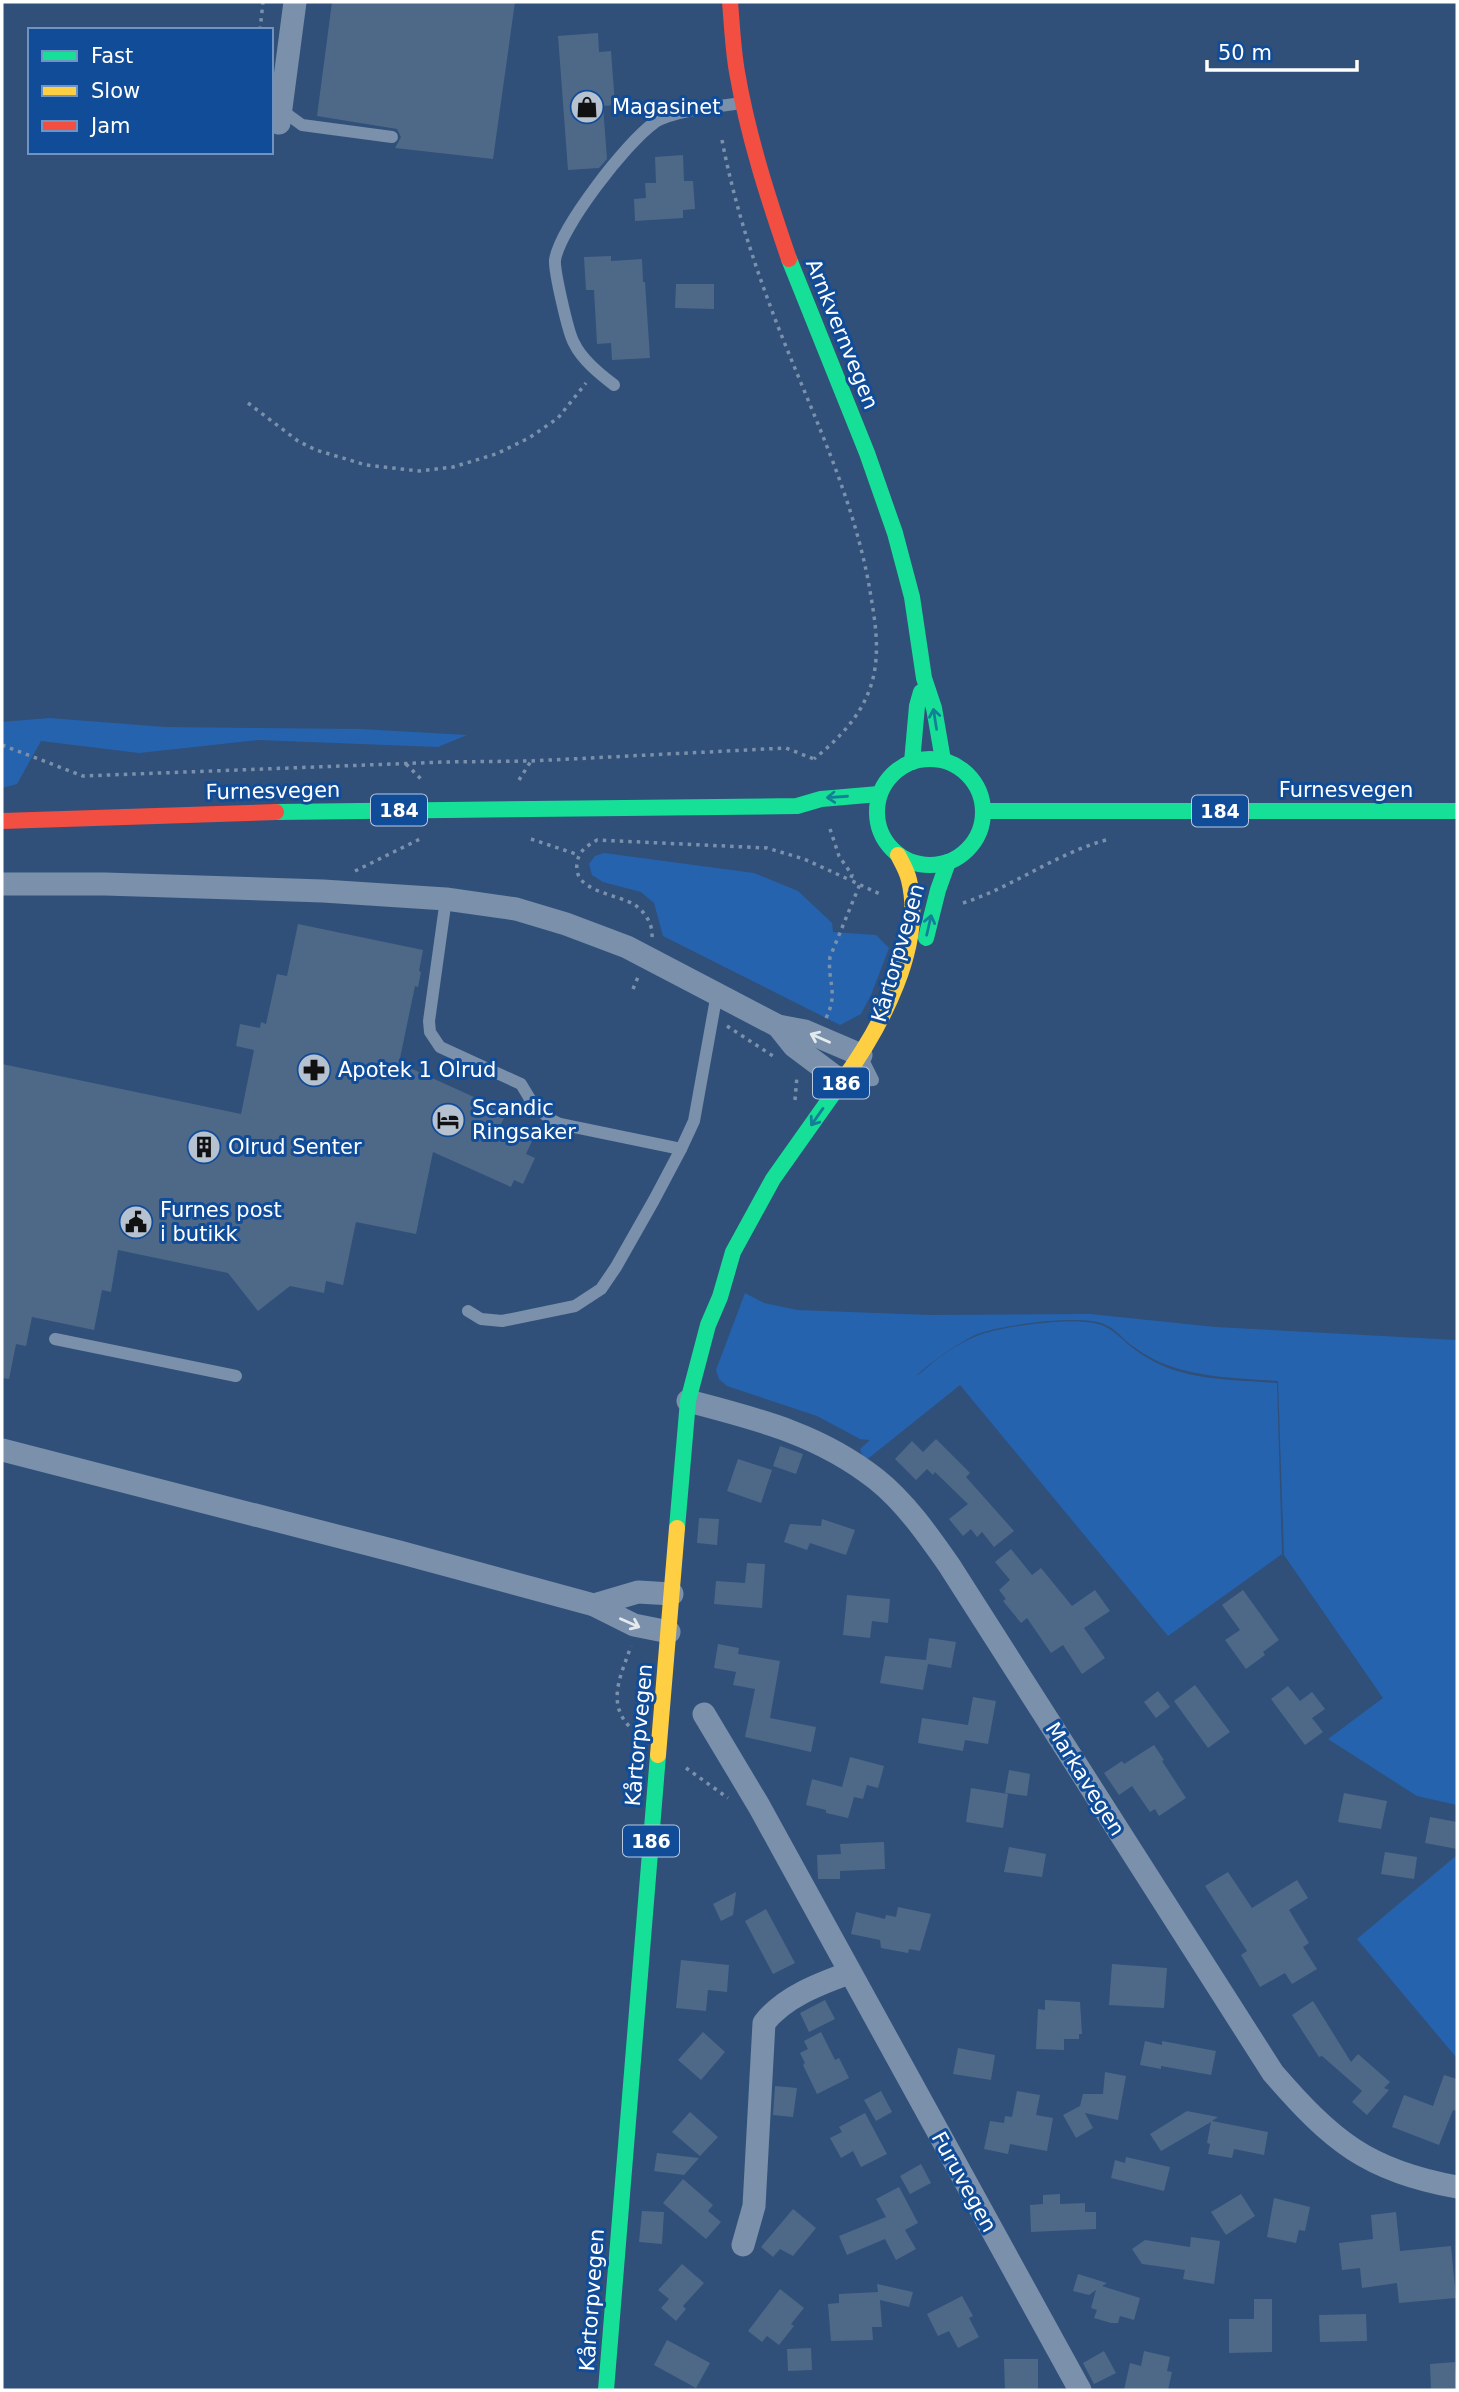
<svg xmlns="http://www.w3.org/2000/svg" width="1459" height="2392" viewBox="0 0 1459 2392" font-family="'DejaVu Sans',sans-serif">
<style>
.green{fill:#2663ae}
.building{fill:#4e6888}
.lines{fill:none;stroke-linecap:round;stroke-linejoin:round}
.path{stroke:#7a90ab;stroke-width:3.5;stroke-dasharray:3.5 5;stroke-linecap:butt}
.lane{stroke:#7a90ab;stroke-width:12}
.street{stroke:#7a90ab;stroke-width:23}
.fast{stroke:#16e098;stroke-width:16}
.slow{stroke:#ffcf43;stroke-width:16}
.jam{stroke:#f24e42;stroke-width:16}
.oneway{stroke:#138098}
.oneway2{stroke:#e4e9ee}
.labels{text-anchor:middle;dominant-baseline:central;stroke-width:6;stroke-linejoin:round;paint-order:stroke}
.shield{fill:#114c98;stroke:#b8c9e0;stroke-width:2}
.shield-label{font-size:19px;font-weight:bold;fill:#fff}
.poi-label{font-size:21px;fill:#fff;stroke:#114c98;text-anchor:start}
.street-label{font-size:21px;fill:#fff;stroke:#114c98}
</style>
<rect width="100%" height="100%" fill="#305079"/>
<g class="green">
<path d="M49,718L165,727L360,729L467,735L438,747L258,740L139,753L41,741L17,784L2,788V722Z"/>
<path d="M604,853L754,873L798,891L832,923L833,932L876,935L889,948L871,995L861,1014L840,1025L663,936L654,903L641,892L603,882L592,875L589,864L595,856Z"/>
<path d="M745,1293L764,1303L797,1310L929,1315L1090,1314L1215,1327L1457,1340V1805L1417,1796L1328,1739L1383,1698L1284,1555L1278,1381C1240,1378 1198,1378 1162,1363C1153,1359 1142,1353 1134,1347C1123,1340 1117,1329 1104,1324C1081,1314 995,1325 973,1336C952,1347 933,1360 916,1376C922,1373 929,1365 936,1360C947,1351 964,1341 977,1336C1001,1326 1081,1315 1104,1326C1114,1331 1121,1338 1129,1345C1138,1353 1151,1360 1161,1365C1196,1381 1239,1380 1277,1383L1282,1554L1168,1636L960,1385L865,1461L860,1449L870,1440L860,1439L817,1416L727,1386L719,1379L716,1370Z"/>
<path d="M1457,1855V2057H1456L1357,1939Z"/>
</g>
<g class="building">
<path d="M332,2H515L493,159L395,148L401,137L397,129L317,116Z"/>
<path d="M598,33L599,52L611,51L615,105L603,106L607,159L599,168L568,170L558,36Z"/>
<path d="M683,155L684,181H693L695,209L683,210V218L635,221L634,199L646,198L645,183H656L655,157Z"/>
<path d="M611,256V261L642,259L643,282H645L650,358L612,360L611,343L597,344L594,290H586L584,257Z"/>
<path d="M676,284H714V309L675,308Z"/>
<path d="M298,924L423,950L419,971L421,972L418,987L415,986L399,1063L507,1112L501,1124L533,1139L526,1154L535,1158L523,1184L514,1180L511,1187L433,1152L416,1234L356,1222L343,1285L326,1281L324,1293L290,1286L258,1311L228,1273L118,1250L111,1292L102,1290L94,1330L32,1317L26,1346L16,1344L9,1379L2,1378V1064L241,1114L254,1050L236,1046L240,1024L260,1028L261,1022L266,1024L277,974L287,976Z"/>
<path d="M936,1439L970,1473L966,1477L1014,1531L994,1547L982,1532L977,1537L971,1529L963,1536L949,1519L968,1504L935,1472L933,1475L927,1469L916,1480L895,1459L912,1441L923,1452Z"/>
<path d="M780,1446L803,1454L796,1474L773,1466Z"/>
<path d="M738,1459L772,1470L761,1503L727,1491Z"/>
<path d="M699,1518L719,1519L717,1545L697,1543Z"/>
<path d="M822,1519L855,1530L846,1555L810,1543L807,1550L784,1542L790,1524L821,1526Z"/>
<path d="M1011,1549L1032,1575L1041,1568L1072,1606L1095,1590L1110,1611L1084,1628L1105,1658L1082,1674L1063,1645L1051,1653L1027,1618L1021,1623L1003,1601L1006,1599L999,1590L1010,1580L995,1562Z"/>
<path d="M747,1563L765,1564L762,1608L714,1604L716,1581L745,1583Z"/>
<path d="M1243,1590L1279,1640L1263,1652L1265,1655L1246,1669L1225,1640L1240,1630L1222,1605Z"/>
<path d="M847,1595L890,1599L888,1623L872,1621L870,1638L843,1635Z"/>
<path d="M929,1638L956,1642L951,1668L928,1664L923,1690L880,1683L885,1656L926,1660Z"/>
<path d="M718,1644L739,1648L738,1654L780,1661L770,1718L816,1727L811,1752L745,1737L755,1689L733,1685L736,1672L714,1668Z"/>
<path d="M1195,1685L1230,1732L1208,1748L1174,1701Z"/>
<path d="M1288,1686L1300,1701L1312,1692L1325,1709L1312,1718L1323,1732L1305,1745L1271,1699Z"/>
<path d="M1158,1691L1170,1707L1156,1718L1144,1702Z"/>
<path d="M973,1697L996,1701L988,1744L965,1740L963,1751L918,1743L922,1718L968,1725Z"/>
<path d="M1154,1745L1164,1760L1162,1761L1186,1798L1159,1816L1155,1809L1150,1812L1132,1786L1119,1795L1104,1773L1122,1761L1124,1764Z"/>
<path d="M850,1757L884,1766L878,1788L867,1785L863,1799L854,1797L848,1818L826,1813V1810L806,1805L812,1779L842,1787Z"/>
<path d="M1009,1770L1030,1774L1027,1796L1005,1793Z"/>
<path d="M971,1788L1008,1794L1003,1828L966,1822Z"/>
<path d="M1344,1793L1387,1801L1381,1829L1338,1822Z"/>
<path d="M1430,1817L1457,1822V1849L1425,1843Z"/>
<path d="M884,1842L885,1869L840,1871V1879H818L817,1855L841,1854L840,1844Z"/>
<path d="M1009,1847L1046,1854L1042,1877L1004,1872Z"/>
<path d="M1385,1852L1417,1857L1414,1879L1381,1874Z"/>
<path d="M1228,1872L1252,1908L1297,1880L1308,1898L1289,1910L1309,1943L1303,1947L1317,1969L1292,1984L1285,1973L1260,1987L1241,1955L1247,1951L1205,1886Z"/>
<path d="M736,1892L733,1915L721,1921L713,1904Z"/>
<path d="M898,1907L931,1914L920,1951L909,1949L908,1953L881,1948L880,1940L851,1934L856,1912L885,1919L886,1915L896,1917Z"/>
<path d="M766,1909L795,1963L773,1974L745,1921Z"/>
<path d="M681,1960L729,1965L727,1992L708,1990L706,2011L676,2008Z"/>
<path d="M1112,1964L1167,1968L1164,2008L1109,2005Z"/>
<path d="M825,2000L835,2019L809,2032L800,2013Z"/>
<path d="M1045,2000L1080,2002L1082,2034H1079V2039H1064V2050L1036,2049L1038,2009L1045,2010Z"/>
<path d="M1313,2001L1351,2062L1358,2054L1390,2082L1384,2088L1389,2090L1367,2115L1352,2102L1362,2091L1322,2056L1319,2057L1292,2015Z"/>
<path d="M703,2032L725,2052L701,2080L678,2060Z"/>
<path d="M821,2032L835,2060L839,2058L849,2078L817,2094L803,2065L805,2063L800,2053L808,2049L804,2041Z"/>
<path d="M1145,2041L1162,2045V2041L1216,2051L1211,2075L1161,2066V2069L1140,2065Z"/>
<path d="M958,2048L995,2055L991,2080L953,2074Z"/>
<path d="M1105,2072L1126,2076L1118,2120L1085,2113L1093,2128L1076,2138L1063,2115L1080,2106L1083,2094H1103Z"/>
<path d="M1444,2075L1457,2079V2111L1453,2110L1439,2145L1392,2127L1404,2095L1433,2106Z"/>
<path d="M775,2086L797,2088L793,2117L773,2115Z"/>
<path d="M881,2091L892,2112L876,2121L864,2100Z"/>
<path d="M1017,2091L1040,2095L1036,2115L1053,2118L1047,2151L1010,2144L1008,2154L984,2149L990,2121L1004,2123L1005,2116L1012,2117Z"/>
<path d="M1187,2111L1218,2117L1212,2121L1268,2132L1264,2155L1234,2149L1232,2158L1208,2154L1210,2144L1207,2143L1211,2122L1161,2151L1150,2134Z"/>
<path d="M690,2112L718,2137L700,2156L672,2132Z"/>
<path d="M865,2113L887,2154L861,2167L853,2151L841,2158L830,2138L842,2132L839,2127Z"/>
<path d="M657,2153L699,2158L684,2175L654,2171Z"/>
<path d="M1126,2157L1170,2167L1164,2191L1111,2178L1115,2160L1125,2163Z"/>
<path d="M921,2164L931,2183L910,2194L900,2176Z"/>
<path d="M683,2179L713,2205L708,2211L721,2222L706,2239L663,2203Z"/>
<path d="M899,2187L918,2223L905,2230L916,2249L896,2260L885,2239L847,2255L839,2236L886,2217L876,2199Z"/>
<path d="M1060,2194V2204L1085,2203V2212H1096V2229L1031,2232L1030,2205L1043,2204V2195Z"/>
<path d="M1241,2194L1255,2216L1226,2235L1211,2212Z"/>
<path d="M1274,2198L1310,2207L1305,2231L1299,2230L1296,2243L1267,2237Z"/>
<path d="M793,2209L816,2228L793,2256L780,2249L773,2257L761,2247Z"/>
<path d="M642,2211L664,2212L662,2244L639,2242Z"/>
<path d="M1396,2212L1400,2251L1451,2246L1456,2298L1399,2303L1397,2283L1362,2288L1360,2268L1342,2270L1339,2243L1373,2239L1371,2215Z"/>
<path d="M1191,2237L1220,2241L1214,2284L1183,2279L1185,2270L1142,2264L1132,2249L1145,2240L1190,2247Z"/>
<path d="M682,2264L704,2283L683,2306L686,2309L676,2321L661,2308L669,2299L658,2290Z"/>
<path d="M1078,2274L1107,2283L1102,2286L1140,2298L1134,2320L1120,2316L1118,2323H1111L1094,2318L1097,2310L1091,2308L1096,2290L1089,2295L1073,2291Z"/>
<path d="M877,2284L913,2292L909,2307L880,2300L882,2327H872L873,2340L831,2341L828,2304L839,2303V2294L878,2292Z"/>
<path d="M780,2289L804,2308L791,2324L794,2326L779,2345L767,2336L762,2342L748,2331Z"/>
<path d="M962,2296L973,2316L969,2318L979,2337L958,2348L949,2331L938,2336L927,2314Z"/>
<path d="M1254,2299H1272V2352L1229,2353V2319H1254Z"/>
<path d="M1366,2314L1367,2341L1320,2342L1319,2315Z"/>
<path d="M667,2340L710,2363L696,2388L654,2365Z"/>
<path d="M811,2348L812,2370L788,2371L787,2349Z"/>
<path d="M1104,2351L1116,2373L1094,2384L1083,2363Z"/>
<path d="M1144,2351L1170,2357L1167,2371L1172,2372L1168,2390H1124L1130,2363L1141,2366Z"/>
<path d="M1004,2359H1038V2389L1005,2390Z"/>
<path d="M1455,2362L1457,2390H1431L1430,2364Z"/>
</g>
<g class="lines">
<g class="path">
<path d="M260,30L263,2"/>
<path d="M722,140C734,203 754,264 777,324C811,411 852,493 869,585C873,609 878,634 876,659C873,703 846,733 814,759"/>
<path d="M248,403L298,441L316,450L366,465L419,471L453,467L496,454L529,438L558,418L586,383"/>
<path d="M2,745L83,776L444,762L531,761L786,748L814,759"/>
<path d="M406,764L423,781"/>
<path d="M519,780L531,761"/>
<path d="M830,829L839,856L852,875L850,880L882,895"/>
<path d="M531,839L579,855"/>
<path d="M355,871L420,839"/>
<path d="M963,903C1013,887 1055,854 1106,840"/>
<path d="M652,937C653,924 645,912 635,905C618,894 573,892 577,864C578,851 587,846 597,840L767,848L804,859L850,880"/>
<path d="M633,989L638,977"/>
<path d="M826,1018C839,992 827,982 830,957L860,884"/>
<path d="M727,1026L773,1056"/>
<path d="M795,1100L797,1076"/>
<path d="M629,1726C606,1702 622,1673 631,1646"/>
<path d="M686,1768L728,1798"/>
</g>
<g class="lane">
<path d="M280,109L302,125L392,137"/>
<path d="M614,385C600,374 582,360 574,343C568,333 554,270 555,260C560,228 626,143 654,123C670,111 720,106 742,103"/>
<path d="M446,899L429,1021L430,1032L440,1047L521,1084L533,1104L550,1119L560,1124L681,1149"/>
<path d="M849,1082L873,1080L864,1062"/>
<path d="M468,1311L481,1319L502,1321L575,1306L601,1289L616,1267L654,1200L681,1149L694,1121L717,993"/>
<path d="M55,1339L236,1376"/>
</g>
<g class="street">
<path d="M279,123L295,2"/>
<path d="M2,884H105L323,891L446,899L516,909L566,924L627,947L778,1026L805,1031L861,1055"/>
<path d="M778,1026L794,1046L842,1082"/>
<path d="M688,1401C757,1419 819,1434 876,1479C905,1502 928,1535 949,1565L1273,2073C1331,2140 1367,2171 1457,2187"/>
<path d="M2,1450L399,1552L594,1605L634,1625L669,1632"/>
<path d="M594,1605L638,1592L672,1594"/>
<path d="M704,1714L759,1806L1080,2390"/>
<path d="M743,2245L754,2206L764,2023C784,1997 819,1984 849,1973"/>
</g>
<g class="fast">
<path d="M789,259L867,453L895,533L912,597L924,678L934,708L943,760"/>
<circle cx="930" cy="812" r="53"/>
<path d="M912,762L917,706L921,692"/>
<path d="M983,811H1457"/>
<path d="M276,812L797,806L821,799L879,794"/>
<path d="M926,938L938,890L948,862"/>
<path d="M677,1528L688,1401L708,1325L720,1297L733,1252L773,1179L843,1080"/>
<path d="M606,2390L658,1755"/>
</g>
<g class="slow">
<path d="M843,1080C881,1027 925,946 909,880C907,871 902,863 898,855"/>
<path d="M658,1755L677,1528"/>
</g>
<g class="jam">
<path d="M730,2C732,25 733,49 737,72C748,136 768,198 789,259"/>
<path d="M2,821L276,812"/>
</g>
</g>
<defs><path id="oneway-shaft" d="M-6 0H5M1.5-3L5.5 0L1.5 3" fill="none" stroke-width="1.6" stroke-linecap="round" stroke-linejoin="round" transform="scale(1.75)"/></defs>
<g class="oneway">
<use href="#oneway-shaft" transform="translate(935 719) rotate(-99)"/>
<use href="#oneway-shaft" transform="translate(837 797) rotate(176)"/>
<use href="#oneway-shaft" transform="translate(929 925) rotate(-77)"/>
<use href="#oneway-shaft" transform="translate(817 1117) rotate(125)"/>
</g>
<g class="oneway2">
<use href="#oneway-shaft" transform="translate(820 1038) rotate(-156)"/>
<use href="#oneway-shaft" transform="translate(630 1623) rotate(24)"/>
</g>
<defs>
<symbol id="shop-disc" viewBox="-11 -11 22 22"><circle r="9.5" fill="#b7c2d0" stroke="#114c98"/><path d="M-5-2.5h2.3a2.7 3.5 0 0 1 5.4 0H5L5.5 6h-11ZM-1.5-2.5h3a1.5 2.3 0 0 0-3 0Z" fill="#111"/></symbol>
<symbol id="pharmacy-disc" viewBox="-11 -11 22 22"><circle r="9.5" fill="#b7c2d0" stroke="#114c98"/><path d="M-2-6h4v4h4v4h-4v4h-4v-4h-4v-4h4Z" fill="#111"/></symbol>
<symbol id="hotel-disc" viewBox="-11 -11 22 22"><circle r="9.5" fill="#b7c2d0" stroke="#114c98"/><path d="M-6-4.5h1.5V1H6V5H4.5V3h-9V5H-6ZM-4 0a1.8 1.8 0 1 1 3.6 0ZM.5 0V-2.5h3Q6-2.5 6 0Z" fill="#111"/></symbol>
<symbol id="building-disc" viewBox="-11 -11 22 22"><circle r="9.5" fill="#b7c2d0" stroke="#114c98"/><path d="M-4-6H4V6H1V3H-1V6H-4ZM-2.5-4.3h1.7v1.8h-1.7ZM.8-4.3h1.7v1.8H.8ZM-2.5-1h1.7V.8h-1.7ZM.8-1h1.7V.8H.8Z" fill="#111"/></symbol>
<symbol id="civic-disc" viewBox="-11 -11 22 22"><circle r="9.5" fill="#b7c2d0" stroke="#114c98"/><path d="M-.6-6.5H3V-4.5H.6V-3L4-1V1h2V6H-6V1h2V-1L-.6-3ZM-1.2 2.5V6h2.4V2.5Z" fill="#111"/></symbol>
</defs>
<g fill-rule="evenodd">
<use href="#shop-disc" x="568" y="88" width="38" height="38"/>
<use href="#pharmacy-disc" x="295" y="1051" width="38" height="38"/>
<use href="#hotel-disc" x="429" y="1101" width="38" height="38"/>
<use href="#building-disc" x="185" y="1128" width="38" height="38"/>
<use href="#civic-disc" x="117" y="1203" width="38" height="38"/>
</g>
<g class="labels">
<g class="shield">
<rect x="371" y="794.5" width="56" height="31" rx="5"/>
<rect x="1192" y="795.5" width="56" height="31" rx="5"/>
<rect x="813" y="1067.5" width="56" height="31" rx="5"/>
<rect x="623" y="1825.5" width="56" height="31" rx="5"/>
</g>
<g class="shield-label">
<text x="399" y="810">184</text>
<text x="1220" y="811">184</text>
<text x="841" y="1083">186</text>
<text x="651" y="1841">186</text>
</g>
<g class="poi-label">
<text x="612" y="107">Magasinet</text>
<text x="338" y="1070">Apotek 1 Olrud</text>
<text x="472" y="1108">Scandic<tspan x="472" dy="24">Ringsaker</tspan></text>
<text x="228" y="1147">Olrud Senter</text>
<text x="160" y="1210">Furnes post<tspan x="160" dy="24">i butikk</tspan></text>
</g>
<g class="street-label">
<text transform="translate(842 334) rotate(68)">Arnkvernvegen</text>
<text x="1346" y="790">Furnesvegen</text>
<text transform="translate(273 791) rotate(-1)">Furnesvegen</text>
<text transform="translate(898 953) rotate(-74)">Kårtorpvegen</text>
<text transform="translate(639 1735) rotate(-85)">Kårtorpvegen</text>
<text transform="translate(1085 1779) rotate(58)">Markavegen</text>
<text transform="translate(964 2182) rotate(61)">Furuvegen</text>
<text transform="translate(592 2300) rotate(-86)">Kårtorpvegen</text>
</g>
</g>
<rect width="1459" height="2392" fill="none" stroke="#ffffff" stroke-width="7"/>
<rect x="28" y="28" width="245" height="126" fill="#114c98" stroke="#7094c1" stroke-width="2"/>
<rect x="42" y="51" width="35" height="10" fill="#16e098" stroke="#7094c1" stroke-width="2"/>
<text x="91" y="63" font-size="21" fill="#ffffff">Fast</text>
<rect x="42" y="86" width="35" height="10" fill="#ffcf43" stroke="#7094c1" stroke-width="2"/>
<text x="91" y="98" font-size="21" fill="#ffffff">Slow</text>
<rect x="42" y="121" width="35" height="10" fill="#f24e42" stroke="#7094c1" stroke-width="2"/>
<text x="91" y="133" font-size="21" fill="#ffffff">Jam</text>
<path d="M1207 60v10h150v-10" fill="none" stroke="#ffffff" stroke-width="3.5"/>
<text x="1218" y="60" font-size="21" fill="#ffffff" stroke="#114c98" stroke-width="5" paint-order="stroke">50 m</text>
</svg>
